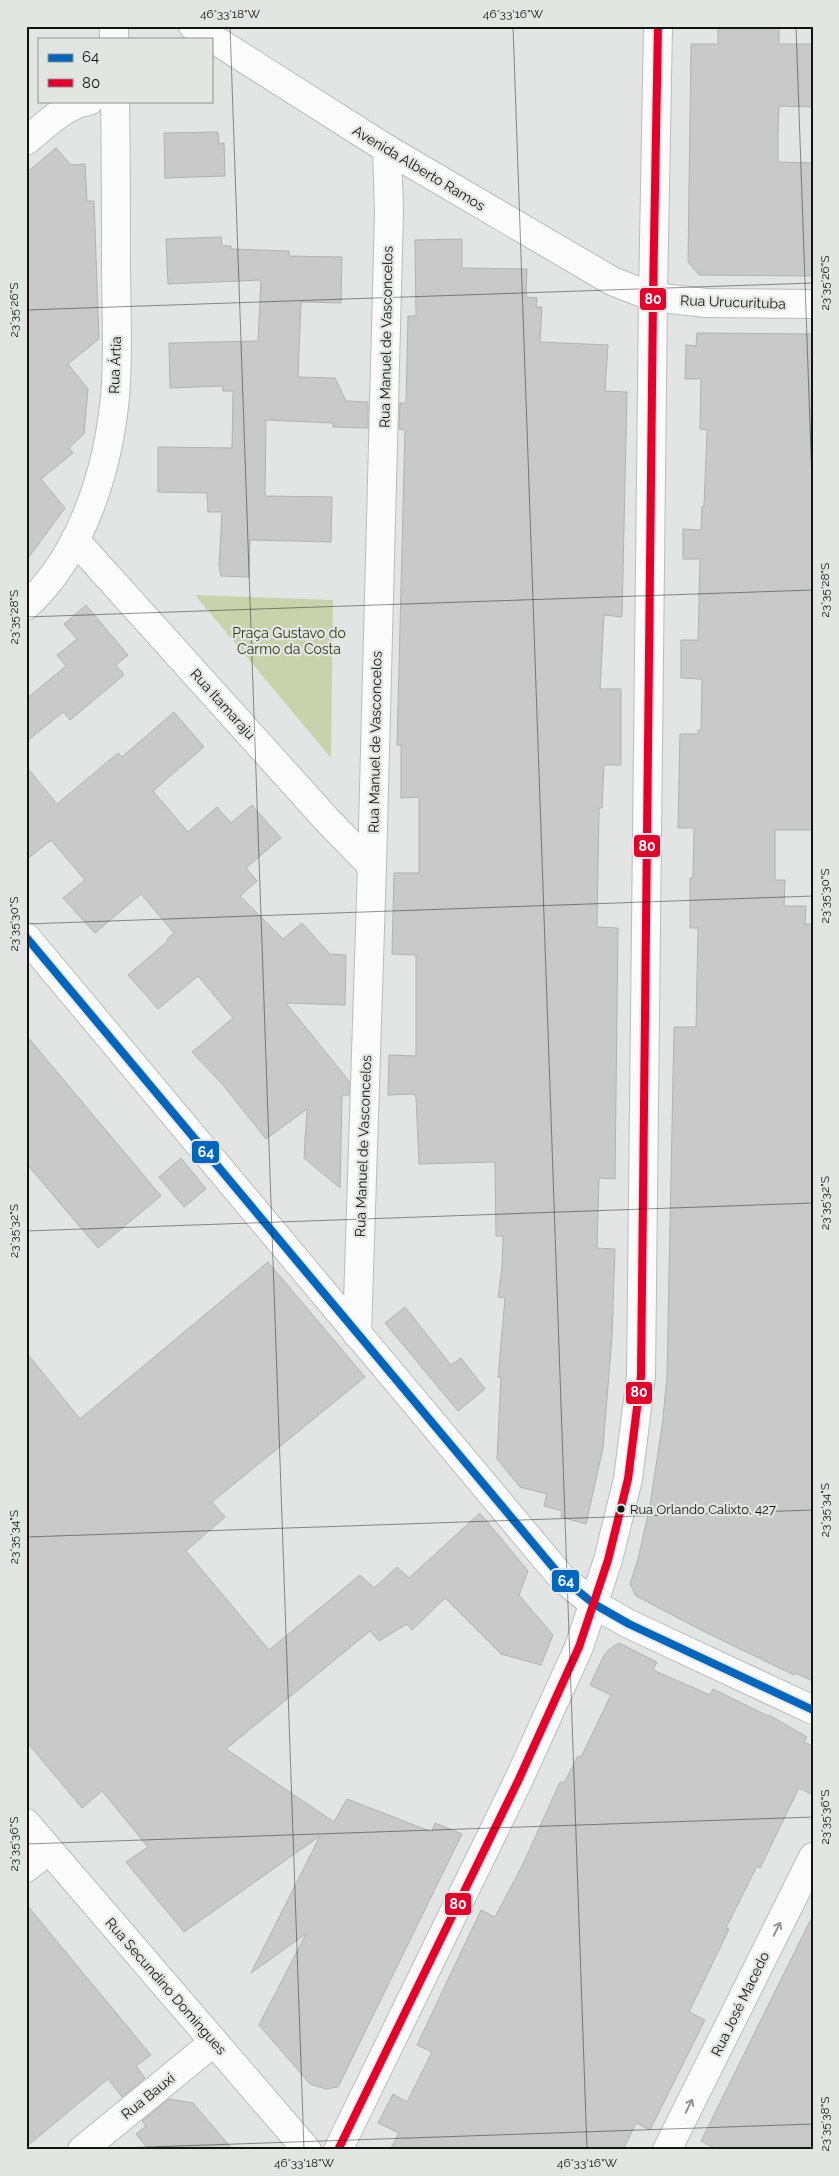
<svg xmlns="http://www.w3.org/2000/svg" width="839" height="2176" viewBox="0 0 839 2176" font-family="Raleway,sans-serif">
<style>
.green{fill:#cad2ab}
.building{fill:#c8c9c8;stroke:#b1b2b1}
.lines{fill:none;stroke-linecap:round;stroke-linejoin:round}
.street-casing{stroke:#babcbb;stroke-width:30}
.secondary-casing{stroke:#babcbb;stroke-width:30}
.street{stroke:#fbfbfb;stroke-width:28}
.secondary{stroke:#fbfbfb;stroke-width:28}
.bus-1-casing{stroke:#e2e6e3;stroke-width:11}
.bus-2-casing{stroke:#e2e6e3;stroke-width:11}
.bus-1{stroke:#0065bd;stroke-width:8}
.bus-2{stroke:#e4002b;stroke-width:8}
.oneway{stroke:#929392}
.ticks{fill:none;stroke:#121312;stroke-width:1;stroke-opacity:0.45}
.bus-dot{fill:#121312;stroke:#e2e6e3;stroke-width:2}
.labels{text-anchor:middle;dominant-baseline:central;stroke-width:4.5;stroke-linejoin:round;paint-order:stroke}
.bus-label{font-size:13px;fill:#121312;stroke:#e2e6e3;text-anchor:start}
.street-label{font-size:14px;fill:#121312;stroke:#e2e6e3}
.park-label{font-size:14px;fill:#313711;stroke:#e2e6e3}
.line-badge{stroke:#e2e6e3;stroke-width:2}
.badge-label{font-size:14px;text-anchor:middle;font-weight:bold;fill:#fff}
.neatline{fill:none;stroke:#121312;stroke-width:2}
.ticks-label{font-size:12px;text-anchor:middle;fill:#121312}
</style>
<rect width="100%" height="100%" fill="#e3e5e4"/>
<path class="green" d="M195,595L333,600L331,758Z"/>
<g class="building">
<path d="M718,26H779V44H813V107L779,106L778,133V162L813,163V276L699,275L688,262L691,44H718Z"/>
<path d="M218,132L219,144L224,143L225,176L165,178L164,133Z"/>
<path d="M56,148L71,165L85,164L87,201H94L99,339L68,364L88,389L84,434L69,448L73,453L41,479L65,508L26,561V173Z"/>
<path d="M221,237L222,246H231V249L289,251V256L342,257L341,303L301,302L298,377L335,378L346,401L368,402V428L333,427V423L266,420L265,496L332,497L331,542L250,540L249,577L221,576L219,566L222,512H208L207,493L158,492V447L232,448L233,391H223V386L170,388L169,343L258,341L261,280L168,284L166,239Z"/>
<path d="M462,239V268L527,269L526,297L537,298L536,307H542L540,342L608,345L605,391L627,392L622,617L604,615L600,689H621V765H604L602,808H599L597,927L618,928L615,1179L599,1178L597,1248L615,1249L612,1337L603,1448L586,1524L561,1517L562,1511L544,1506L547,1494L520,1487L497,1459L501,1376L498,1378L505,1298L498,1297L502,1267L503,1236H496L495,1162L419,1164L416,1098L414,1094L388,1095L389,1055L416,1056V955L392,954L394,873H419V797L401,798V745H397L405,430L399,429L400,403H406L408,316H416L415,240Z"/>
<path d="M697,333L813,334V830H775V880H785L784,906H806L805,924H813V1681L795,1673L794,1675L705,1632L636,1596L630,1584L638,1559L650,1505L662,1427L667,1377L674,1027H696L698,928H690V878H693L694,828H678L680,734H698V730H701L702,679L681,678V640H698L700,559H683V529L701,530L702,506H704L707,430L700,429L701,379H685L686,345L696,346Z"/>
<path d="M86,605L128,655L116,665L124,675L70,720L63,712L26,742V699L66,666L57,655L77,639L64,624Z"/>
<path d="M174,712L204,747L153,791L188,832L217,807L231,823L252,805L281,838L246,868L257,881L240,896L283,939L302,923L330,954L346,955L345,1005L286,1003L349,1081V1095H342L340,1188L304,1158L307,1109L266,1139L223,1085L192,1052L233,1018L198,976L158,1009L128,975L168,941L167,939L174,933L141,894L95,933L63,898L85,880L51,840L26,860V766L57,804L118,753L122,757Z"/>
<path d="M26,1035L161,1196L98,1248L26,1163Z"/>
<path d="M181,1158L206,1189L184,1207L159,1177Z"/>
<path d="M268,1262L365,1377L212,1502L225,1517L186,1551L269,1650L360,1575L374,1588L397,1567L409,1578L480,1513L528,1571L519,1595L553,1635L541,1665L501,1654L445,1598L412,1630L407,1624L379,1641L370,1631L226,1749L334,1822L347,1799L432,1832L435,1823L462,1834L338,2087L326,2089L310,2084L259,2025L306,1934L251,1973L320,1836L184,1932L126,1862L148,1847L102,1791L82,1808L26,1741V1352L80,1419Z"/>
<path d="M405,1307L451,1365L461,1358L485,1389L458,1411L385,1323Z"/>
<path d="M619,1643L657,1662L653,1670L710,1695L713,1689L768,1716L769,1715L807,1737L804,1742L813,1746V1795L799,1788L760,1868L757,1866L726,1928L729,1929L689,2012L705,2020L650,2130L636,2123L623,2150H390L399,2133L378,2123L393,2094L407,2102L432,2052L417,2045L481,1910L495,1917L523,1864L560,1782L564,1783L578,1756L581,1757L611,1695L590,1685L604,1655L608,1650Z"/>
<path d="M26,1904L151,2055L136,2066L145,2078L122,2097L108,2079L26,2147Z"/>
<path d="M813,1915V2150H718L701,2141Z"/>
<path d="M169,2099L193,2103L233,2150H149L136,2134L146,2126L142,2121Z"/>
</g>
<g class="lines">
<defs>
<g id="street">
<path d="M114,26V39"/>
<path d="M26,141C45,126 65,104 89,101"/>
<path d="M75,540L328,821L372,866"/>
<path d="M26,606C82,555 108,470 115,397C119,353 116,308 116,264C116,210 116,156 115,101"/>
<path d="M26,937L562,1578L594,1604L629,1624L813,1710"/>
<path d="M357,1334L372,866L389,212L387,149"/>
<path d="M26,1823L307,2150"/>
<path d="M26,1868L49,1850"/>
<path d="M82,2150L214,2042"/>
</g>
<g id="secondary">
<path d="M193,26L387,149L612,281L653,297L706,303L813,304"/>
<path d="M338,2150L519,1779L579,1647L608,1560L628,1479L641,1376L653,297L658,26"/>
<path d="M667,2150L813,1857"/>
</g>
</defs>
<use href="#street" class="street-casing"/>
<use href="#secondary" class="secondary-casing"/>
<use href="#street" class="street"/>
<use href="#secondary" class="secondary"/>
<defs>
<path id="bus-1" d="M26,937L562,1578L594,1604L629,1624L813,1710"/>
<path id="bus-2" d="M338,2150L519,1779L579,1647L608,1560L628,1479L641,1376L653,297L658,26"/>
</defs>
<use href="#bus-1" class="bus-1-casing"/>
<use href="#bus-2" class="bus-2-casing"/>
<use href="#bus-1" class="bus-1"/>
<use href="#bus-2" class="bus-2"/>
</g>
<defs><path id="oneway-shaft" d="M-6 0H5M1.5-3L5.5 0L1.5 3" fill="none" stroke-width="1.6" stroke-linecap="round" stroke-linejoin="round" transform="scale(1.25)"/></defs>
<g class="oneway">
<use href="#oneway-shaft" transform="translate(777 1929) rotate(-64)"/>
<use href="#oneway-shaft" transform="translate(689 2106) rotate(-64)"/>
</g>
<path class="ticks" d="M230,26L304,2150M513,26L587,2150M796,26L813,510M26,310L813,283M26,617L813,590M26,924L813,896M26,1231L813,1203M26,1537L813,1510M26,1844L813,1817M63,2150L813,2124"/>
<circle class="bus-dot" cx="621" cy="1509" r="4.5"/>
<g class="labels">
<g class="bus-label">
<text x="630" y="1509">Rua Orlando Calixto, 427</text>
</g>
<g class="street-label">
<text transform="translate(419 168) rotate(31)">Avenida Alberto Ramos</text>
<text transform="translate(733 302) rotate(2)">Rua Urucurituba</text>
<text transform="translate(386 337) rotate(-89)">Rua Manuel de Vasconcelos</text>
<text transform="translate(115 365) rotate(-88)">Rua Ártia</text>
<text transform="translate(223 704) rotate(48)">Rua Itamaraju</text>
<text transform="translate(375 742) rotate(-89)">Rua Manuel de Vasconcelos</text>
<text transform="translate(363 1146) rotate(-88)">Rua Manuel de Vasconcelos</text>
<text transform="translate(166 1986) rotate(49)">Rua Secundino Domingues</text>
<text transform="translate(740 2004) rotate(-64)">Rua José Macedo</text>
<text transform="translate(148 2096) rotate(-39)">Rua Bauxi</text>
</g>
<g class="park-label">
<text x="289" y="633">Praça Gustavo do<tspan x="289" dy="16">Carmo da Costa</tspan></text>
</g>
</g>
<g class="line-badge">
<rect x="639" y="287" width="28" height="24" rx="5" fill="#e4002b"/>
<rect x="633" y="834" width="28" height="24" rx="5" fill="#e4002b"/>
<rect x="191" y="1140" width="29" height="24" rx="5" fill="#0065bd"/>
<rect x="625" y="1381" width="28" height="24" rx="5" fill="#e4002b"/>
<rect x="551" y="1569" width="29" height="24" rx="5" fill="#0065bd"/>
<rect x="444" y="1892" width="28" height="24" rx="5" fill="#e4002b"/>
</g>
<g class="badge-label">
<text x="653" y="304">80</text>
<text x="647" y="851">80</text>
<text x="206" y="1157">64</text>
<text x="639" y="1397">80</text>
<text x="566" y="1586">64</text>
<text x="458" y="1909">80</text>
</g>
<rect width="839" height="2176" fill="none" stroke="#e2e6e3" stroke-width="55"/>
<rect x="38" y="38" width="175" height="65" fill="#e2e6e3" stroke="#8f928f"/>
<rect x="48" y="54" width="25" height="8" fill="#0065bd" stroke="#8f928f"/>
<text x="82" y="62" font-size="15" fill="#121312">64</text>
<rect x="48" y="79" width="25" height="8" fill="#e4002b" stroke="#8f928f"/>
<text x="82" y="88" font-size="15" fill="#121312">80</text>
<rect x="28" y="28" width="784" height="2120" class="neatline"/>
<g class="ticks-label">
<text x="230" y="18">46°33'18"W</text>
<text x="513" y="18">46°33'16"W</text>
<text transform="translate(825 283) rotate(-90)" y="4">23°35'26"S</text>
<text transform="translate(14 310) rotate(-90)" y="4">23°35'26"S</text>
<text transform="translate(825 590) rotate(-90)" y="4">23°35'28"S</text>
<text transform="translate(14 617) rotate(-90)" y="4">23°35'28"S</text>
<text transform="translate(825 896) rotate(-90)" y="4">23°35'30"S</text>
<text transform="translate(14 924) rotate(-90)" y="4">23°35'30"S</text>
<text transform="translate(825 1203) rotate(-90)" y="4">23°35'32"S</text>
<text transform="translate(14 1231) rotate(-90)" y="4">23°35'32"S</text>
<text transform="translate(825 1510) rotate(-90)" y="4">23°35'34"S</text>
<text transform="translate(14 1537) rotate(-90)" y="4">23°35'34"S</text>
<text transform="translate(825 1817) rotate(-90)" y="4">23°35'36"S</text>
<text transform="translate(14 1844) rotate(-90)" y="4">23°35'36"S</text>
<text transform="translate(825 2124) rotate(-90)" y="4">23°35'38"S</text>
<text x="304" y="2167">46°33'18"W</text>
<text x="587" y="2167">46°33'16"W</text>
</g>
</svg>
